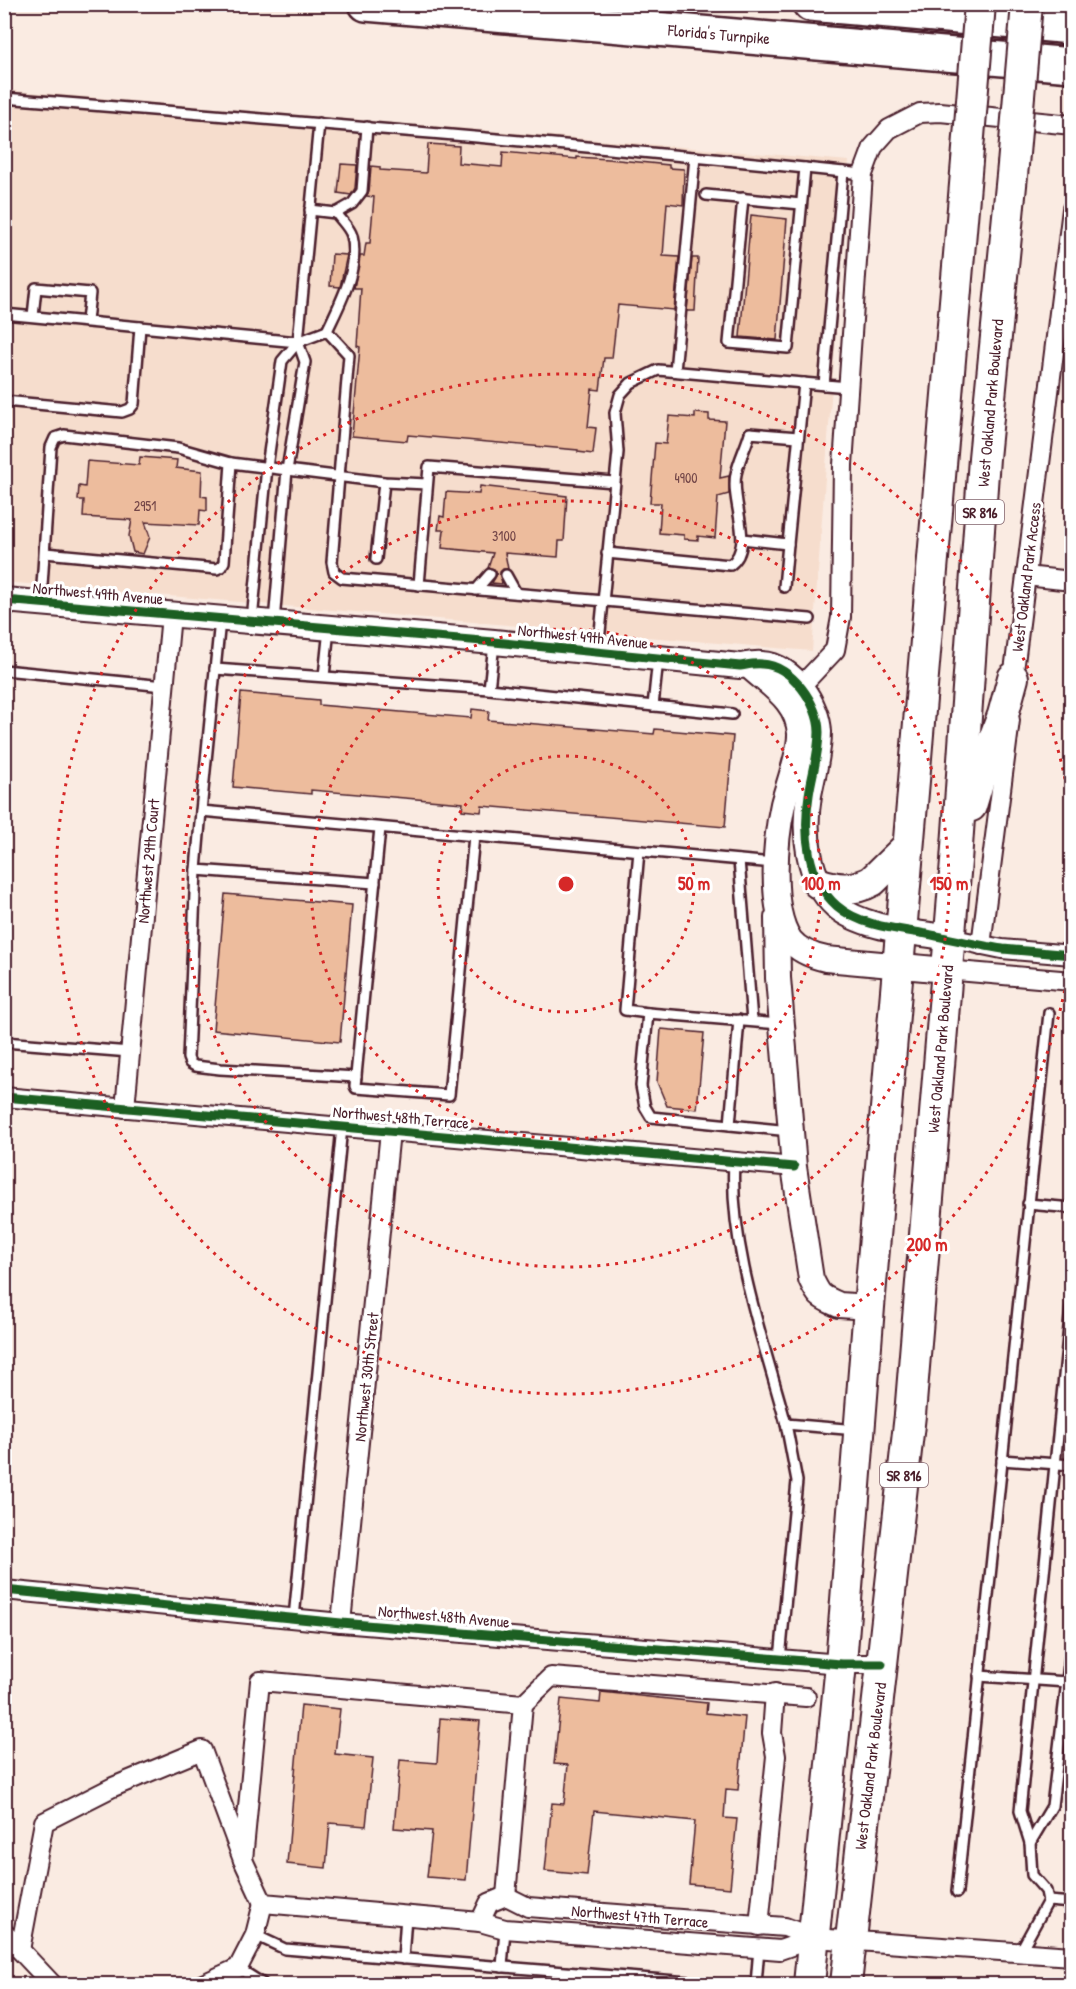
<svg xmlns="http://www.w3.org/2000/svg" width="1076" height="1989" viewBox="0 0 1076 1989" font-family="'Patrick Hand',sans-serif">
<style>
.built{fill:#f6ddcd}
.building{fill:#edbc9d;stroke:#4a1f2b;stroke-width:1.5}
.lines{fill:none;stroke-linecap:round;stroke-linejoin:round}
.service-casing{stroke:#4a1f2b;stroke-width:14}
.minor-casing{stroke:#4a1f2b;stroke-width:22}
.tertiary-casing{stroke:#4a1f2b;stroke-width:28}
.primary-casing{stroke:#4a1f2b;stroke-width:34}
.motorway-casing{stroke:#4a1f2b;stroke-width:38}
.service{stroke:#fff;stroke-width:9}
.minor{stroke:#fff;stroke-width:18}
.tertiary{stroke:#fff;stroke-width:24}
.primary{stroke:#fff;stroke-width:30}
.motorway{stroke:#fff;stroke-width:33}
.primary-bridge-casing{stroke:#4a1f2b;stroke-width:34;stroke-linecap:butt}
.primary-bridge{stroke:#fff;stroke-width:30}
.cycleway-casing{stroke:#fff;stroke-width:13}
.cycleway{stroke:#1b5e20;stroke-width:9}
.ring{fill:none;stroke:#d62828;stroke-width:3;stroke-dasharray:3 6}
.labels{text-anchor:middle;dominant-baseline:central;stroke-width:6;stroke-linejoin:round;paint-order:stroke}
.number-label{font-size:14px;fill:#734648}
.shield{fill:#fff;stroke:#80626b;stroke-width:1.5}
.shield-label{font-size:15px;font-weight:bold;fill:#4a1f2b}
.street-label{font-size:16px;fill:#4a1f2b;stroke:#fff}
.centre{fill:#d62828;stroke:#fff;stroke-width:3}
.ring-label{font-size:18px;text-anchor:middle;font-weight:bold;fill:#d62828;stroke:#fff;stroke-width:6;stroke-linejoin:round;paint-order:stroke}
</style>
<rect width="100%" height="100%" fill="#faebe2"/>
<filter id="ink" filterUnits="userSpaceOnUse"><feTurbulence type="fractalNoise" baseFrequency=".0167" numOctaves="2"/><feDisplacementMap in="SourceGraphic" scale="12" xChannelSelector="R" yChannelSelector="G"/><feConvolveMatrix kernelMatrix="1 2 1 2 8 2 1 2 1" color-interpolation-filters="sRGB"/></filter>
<g filter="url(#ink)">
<path class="built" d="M4,90L849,161L812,651L5,582Z"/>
<g class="building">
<path d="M428,144L459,146L458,163L502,167L503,152L577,159V157L608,159L669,165V168L684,169L683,205L667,203L663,256L679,257L674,310L618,305L612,358H604L600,390L592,389L588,427L596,428L593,454L578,452V450L408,435L407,441L352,436L360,347L357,346L361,288H354L360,256H364L366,243H370L374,197L366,196L369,192L371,166L380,167V170L426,173Z"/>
<path d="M341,164L357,165L355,188L351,195L338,193Z"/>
<path d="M751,215L787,219L777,340L740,337Z"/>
<path d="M332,254L347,255L340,287L330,286Z"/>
<path d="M692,258H698L695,311H687Z"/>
<path d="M695,413L709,414V420L725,421L720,478L729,476V494L718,497L715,538L698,536V540L684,539V535L659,533L661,503H650L655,443L666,444L669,416L695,418Z"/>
<path d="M140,457L177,460L176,468L202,471L201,496L207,497V511L200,510L199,525L145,522L150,537L143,554L133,552L129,536L132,520L83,517L84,500H78L79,486L85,487L87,461L139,465Z"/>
<path d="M480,486L567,496L564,541H559L558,557L505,553L508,569H503L500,572L502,584L492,583L496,576V572L494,569L488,568L493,553L442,548L444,530H438L440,516L444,517L446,492L479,494Z"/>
<path d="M241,693L319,700V705L471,718L472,709L489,711L488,720L654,734L655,729L733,736L725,827L482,806L481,812L462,810L463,803L311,790V794L233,787Z"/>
<path d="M225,894L352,905L340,1042L213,1030Z"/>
<path d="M661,1029L704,1033L697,1109L667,1106L657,1082Z"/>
<path d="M601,1692L707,1703L706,1713L745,1717L738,1790L726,1789L724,1818L737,1819L730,1888L689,1884L695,1821L594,1811L587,1875L545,1871L552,1803L564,1804L568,1765L554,1764L561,1699L600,1703Z"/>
<path d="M301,1705L340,1709L335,1754L373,1758L366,1826L330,1823L326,1868L287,1864Z"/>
<path d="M440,1718L480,1721L466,1880L427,1877L432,1831L394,1828L400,1760L437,1763Z"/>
</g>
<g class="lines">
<defs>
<g id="service">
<path d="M4,98C291,121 577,144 863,174"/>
<path d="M706,195L801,204"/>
<path d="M743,198L729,343L788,348L805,168"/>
<path d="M310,210L336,213C341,220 350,228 352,236C360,268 340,303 327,331"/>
<path d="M336,213L352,204L362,191L367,127"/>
<path d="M4,314L298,342L305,362L287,470L274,622"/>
<path d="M33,316L36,288L90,293L87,321"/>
<path d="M298,342L319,123"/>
<path d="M675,371L695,157"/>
<path d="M824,385L843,172"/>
<path d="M4,401L122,412L130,409L134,404L140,327"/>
<path d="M742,539L788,544L804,383"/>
<path d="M45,553L217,569L221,567L224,562L231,463"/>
<path d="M607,553L730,565C756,546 730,503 736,474C739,460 746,447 750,433L798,437"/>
<path d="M376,559L384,482"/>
<path d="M506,575L516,593"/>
<path d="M419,585L429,467L614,482"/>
<path d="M784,587L788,544"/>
<path d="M476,590L490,574"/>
<path d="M41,601L51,447L55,438L64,435L178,448L231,463L384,482L427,484"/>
<path d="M220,620L201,811L774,863"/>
<path d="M252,620L267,467L282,361L298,342L327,331L349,355L332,562L334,572L342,578L810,619"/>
<path d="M598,652L618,452L615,413L620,395L631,383L658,370L848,387"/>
<path d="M215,669L489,689L732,714"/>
<path d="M4,670L164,686"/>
<path d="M324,676L329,629"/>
<path d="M489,689L494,644"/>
<path d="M653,706L658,659"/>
<path d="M201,811L196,870L375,883"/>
<path d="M380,828L355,1086L356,1088L449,1095L474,836"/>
<path d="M639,851L625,1010L648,1013"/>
<path d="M739,860L752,1021"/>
<path d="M196,870L188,1058L190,1063L195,1066L220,1069L356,1077"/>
<path d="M739,1020L730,1125L651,1117L645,1107L641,1086L648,1013L780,1024"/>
<path d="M4,1042L130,1052"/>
<path d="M730,1125L790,1131"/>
<path d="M734,1162C729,1247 764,1342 786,1424L857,1430"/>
<path d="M1028,1204L1072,1208"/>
<path d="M1002,1460L1072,1465"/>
<path d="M294,1618L342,1127"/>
<path d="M780,1659L797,1481L786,1424"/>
<path d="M979,1676L1067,1682"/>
<path d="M1030,1843L1052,1806L1072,1639"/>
<path d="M957,1892L1049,1013"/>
<path d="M1048,1901L1072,1903"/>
<path d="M255,1935L285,1949L713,1984"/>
<path d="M1020,1952L1048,1901L1046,1891L1032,1875L1030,1843L1020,1811L1072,1297"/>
<path d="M403,1959L406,1916"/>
<path d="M502,1967L505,1929"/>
<path d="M238,1968L263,1984"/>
<path d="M756,1984L759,1948"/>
</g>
<g id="minor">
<path d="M1026,576L1072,581"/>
<path d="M801,686L835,650L841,617L843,465L863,174L873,147L889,129L920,113L940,112L1072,125"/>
<path d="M1012,687L1072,209"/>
<path d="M949,938L1002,949L1072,955"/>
<path d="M981,945L1010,720"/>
<path d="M946,970L1072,981"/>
<path d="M4,1097L794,1167"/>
<path d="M125,1108L171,615"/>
<path d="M4,1590L341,1623L841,1664H882"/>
<path d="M341,1623L390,1131"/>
<path d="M243,1860L260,1681L523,1704L551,1677L806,1697"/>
<path d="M506,1896L528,1907L785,1927L814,1938L1072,1956"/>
<path d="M506,1896L523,1704"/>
<path d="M263,1903L480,1922L489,1903L506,1896"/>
<path d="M480,1922L505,1929L780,1950L814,1938"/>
<path d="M759,1926L776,1756L772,1733L775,1693"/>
<path d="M4,1933L52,1984"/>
<path d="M20,1950L44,1822L113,1787L202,1750L243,1860L263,1903"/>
<path d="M203,1984L238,1968L255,1935L263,1903"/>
</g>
<g id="tertiary">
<path d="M4,600L494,642L740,666C747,665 755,663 762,664C792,665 818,705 819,732C819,754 813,774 809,795C803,832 807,880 836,906C863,929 915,932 949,938"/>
<path d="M748,665C770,686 797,699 800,733C801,751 788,785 783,804C775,840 769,909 790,940C799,951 812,956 826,959L946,970"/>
<path d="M777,918L778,978L794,1167L811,1279C820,1298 820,1296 839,1305L869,1307"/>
</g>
<g id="primary">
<path d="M971,806L979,779L1003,715L1013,678"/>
<path d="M818,883C837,890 854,891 872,881L908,846"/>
<path d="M809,1984L841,1664L869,1307L967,161"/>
<path d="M846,1984L910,1415L956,861L984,458L1013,165"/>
</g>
<g id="motorway">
<path d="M366,4L1072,65"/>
<path d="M810,4L1072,27"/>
</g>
</defs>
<use href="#service" class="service-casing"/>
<use href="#minor" class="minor-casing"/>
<use href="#tertiary" class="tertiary-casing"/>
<use href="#primary" class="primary-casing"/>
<use href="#motorway" class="motorway-casing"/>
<use href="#service" class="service"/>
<use href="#minor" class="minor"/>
<use href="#tertiary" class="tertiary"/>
<use href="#primary" class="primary"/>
<use href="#motorway" class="motorway"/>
<defs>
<g id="primary-bridge">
<path d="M967,161L980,4"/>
<path d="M1013,165L1027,4"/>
</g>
</defs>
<use href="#primary-bridge" class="primary-bridge-casing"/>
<use href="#primary-bridge" class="primary-bridge"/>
<defs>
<g id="cycleway">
<path d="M4,600L494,642L740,666C747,665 755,663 762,664C792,665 819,705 819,732C819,754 812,774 809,795C803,832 807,880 837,906C860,926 897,929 927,934C952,939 978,945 1003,949C1026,951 1049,953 1072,955"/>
<path d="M4,1097L794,1167"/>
<path d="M4,1590L341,1623L841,1664H882"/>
</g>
</defs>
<use href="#cycleway" class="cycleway-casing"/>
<use href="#cycleway" class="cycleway"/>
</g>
</g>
<g class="ring">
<circle cx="566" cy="884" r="128"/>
<circle cx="566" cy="884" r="255"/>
<circle cx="566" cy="884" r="383"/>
<path d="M1071 955A510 510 0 1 1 1071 813"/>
</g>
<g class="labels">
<g class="number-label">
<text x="686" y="477">4900</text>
<text x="145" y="505">2951</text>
<text x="504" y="535">3100</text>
</g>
<g class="shield">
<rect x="956" y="500" width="48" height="24" rx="4.5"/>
<rect x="880" y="1463" width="48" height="24" rx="4.5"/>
</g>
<g class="shield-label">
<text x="980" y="512">SR 816</text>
<text x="904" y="1475">SR 816</text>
</g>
<g class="street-label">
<text transform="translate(719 34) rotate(5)">Florida's Turnpike</text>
<text transform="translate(990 403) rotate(-85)">West Oakland Park Boulevard</text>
<text transform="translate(1026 577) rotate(-83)">West Oakland Park Access</text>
<text transform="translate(98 593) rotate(5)">Northwest 49th Avenue</text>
<text transform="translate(583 636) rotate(6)">Northwest 49th Avenue</text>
<text transform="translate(148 861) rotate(-85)">Northwest 29th Court</text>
<text transform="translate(940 1049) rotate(-85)">West Oakland Park Boulevard</text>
<text transform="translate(401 1117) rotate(5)">Northwest 48th Terrace</text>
<text transform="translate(366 1377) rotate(-84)">Northwest 30th Street</text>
<text transform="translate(444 1616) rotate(5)">Northwest 48th Avenue</text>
<text transform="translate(870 1766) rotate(-83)">West Oakland Park Boulevard</text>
<text transform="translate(640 1916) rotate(5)">Northwest 47th Terrace</text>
</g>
</g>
<circle cx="566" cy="884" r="9" class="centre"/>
<g class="ring-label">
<text x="694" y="890">50 m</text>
<text x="821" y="890">100 m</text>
<text x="949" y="890">150 m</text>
<text x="927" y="1251">200 m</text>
</g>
<rect width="1076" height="1989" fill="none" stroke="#fff" stroke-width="24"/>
<rect x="12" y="12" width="1052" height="1965" fill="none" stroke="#4a1f2b" stroke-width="2" filter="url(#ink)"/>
</svg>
